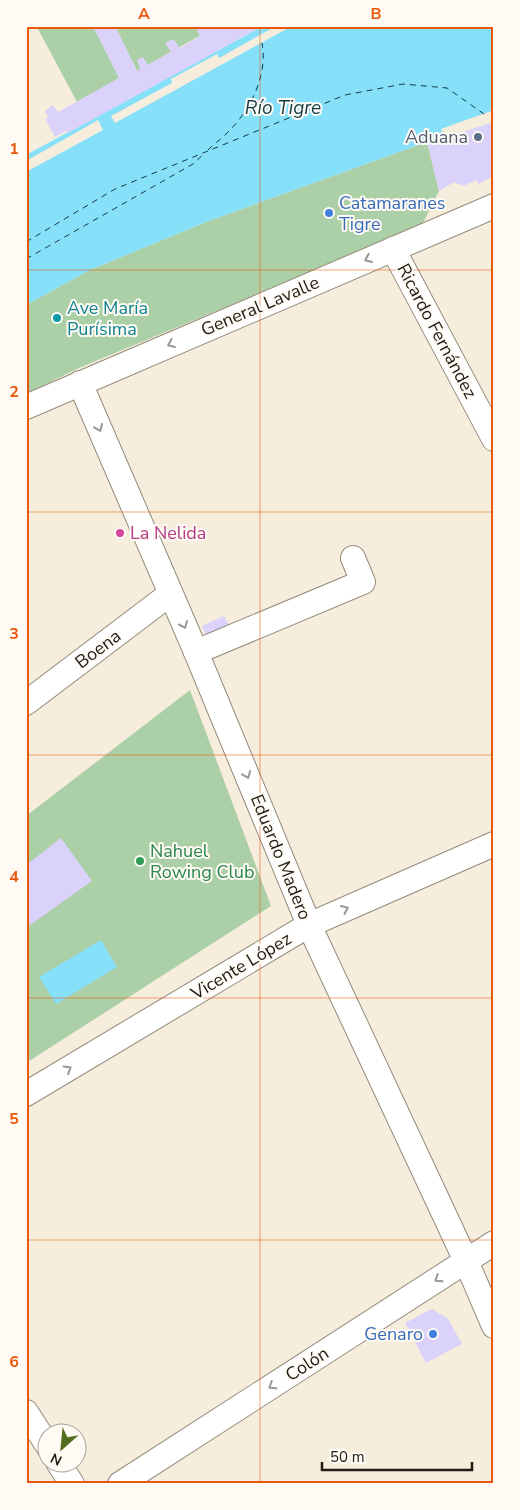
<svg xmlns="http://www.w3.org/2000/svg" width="520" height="1510" font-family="'Nunito Sans',sans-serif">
	<rect width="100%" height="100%" fill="#f6eddc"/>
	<g fill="#abcfa6">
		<polygon points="43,26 93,26 119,78 77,102 38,29"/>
		<polygon points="115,26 217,26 137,71"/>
		<polygon points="427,142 439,191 422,225 79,368 26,394 26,305 90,270 206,222"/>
		<polygon points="190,690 271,906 26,1063 26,816"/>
	</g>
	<g fill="#87e0f9">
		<polygon points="263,26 494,26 494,122 445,138 427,142 206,222 90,270 26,305 26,155"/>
		<polygon points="101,940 117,967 56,1004 39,977"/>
	</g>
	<g fill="#f6eddc">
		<polygon points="276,26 292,26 115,123 111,116 172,83 171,79 217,54 219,58"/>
		<polygon points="494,110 494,122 445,138 441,129"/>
		<polygon points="98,120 103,130 26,172 26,161"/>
	</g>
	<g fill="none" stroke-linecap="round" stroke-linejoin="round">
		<g stroke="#123c46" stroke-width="1" stroke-dasharray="6 5" stroke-linecap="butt">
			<path d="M208,150C215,143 224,137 231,129C252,107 268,73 262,43"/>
			<polyline points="26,242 115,189 345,95 403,84 447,88 484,114"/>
			<polyline points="26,259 193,164 205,153"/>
		</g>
	</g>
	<g fill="#dad2fa">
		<polygon points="93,26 115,26 137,71 140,69 137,60 143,57 148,65 171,52 165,43 174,39 180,48 200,36 195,26 208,26 210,30 217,26 263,26 68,133 66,131 55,137 46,120 48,117 45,111 53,105 58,112 119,78"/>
		<polygon points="494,122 494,176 478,184 477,180 463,186 454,182 439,191 427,142 445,138"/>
		<polygon points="224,616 230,628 207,638 202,626"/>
		<polygon points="61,838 92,881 26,928 26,865"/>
		<polygon points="432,1309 448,1319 462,1344 426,1363 405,1323"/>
	</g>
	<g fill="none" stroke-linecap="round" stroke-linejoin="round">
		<g stroke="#948b7b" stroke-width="26">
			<g id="minor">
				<polyline points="393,249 494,439"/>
				<polyline points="80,383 196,652 309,925 466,1261 494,1326"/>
				<polyline points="26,407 494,206"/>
				<polyline points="196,652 363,582 353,558"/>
				<polyline points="26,703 170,594"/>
				<polyline points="26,1094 309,925 494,844"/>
				<polyline points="26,1412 48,1446"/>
				<polyline points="58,1462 72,1484"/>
				<polyline points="120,1484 494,1243"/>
			</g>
		</g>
		<use href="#minor" stroke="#fff" stroke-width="24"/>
	</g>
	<defs><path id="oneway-chevron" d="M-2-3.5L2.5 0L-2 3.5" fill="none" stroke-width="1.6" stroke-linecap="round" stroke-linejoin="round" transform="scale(1.25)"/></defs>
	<g stroke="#9a9896">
		<use href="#oneway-chevron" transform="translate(368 259) rotate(157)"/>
		<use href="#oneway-chevron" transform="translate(171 344) rotate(157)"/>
		<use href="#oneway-chevron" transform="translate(99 428) rotate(67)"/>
		<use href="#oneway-chevron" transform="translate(184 625) rotate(66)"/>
		<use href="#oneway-chevron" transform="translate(247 775) rotate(68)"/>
		<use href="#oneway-chevron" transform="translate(345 909) rotate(-24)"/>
		<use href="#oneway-chevron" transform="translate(68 1069) rotate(-31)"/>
		<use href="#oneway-chevron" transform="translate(438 1279) rotate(147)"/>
		<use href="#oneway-chevron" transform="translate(272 1386) rotate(147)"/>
	</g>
	<path fill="none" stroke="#e8590c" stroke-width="1" stroke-opacity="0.55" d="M260,26V1484M26,270H494M26,512H494M26,755H494M26,998H494M26,1240H494"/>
	<circle fill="#5c6f8a" stroke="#fffbf4" stroke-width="2" cx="478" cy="137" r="5"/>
	<g fill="#3f7fe0" stroke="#fffbf4" stroke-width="2">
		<circle cx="329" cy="213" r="5"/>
		<circle cx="433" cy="1334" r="5"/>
	</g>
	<circle fill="#0f9aa8" stroke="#fffbf4" stroke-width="2" cx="57" cy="318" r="5"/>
	<circle fill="#d1479c" stroke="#fffbf4" stroke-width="2" cx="120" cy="533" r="5"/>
	<circle fill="#2e9e5b" stroke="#fffbf4" stroke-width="2" cx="140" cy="861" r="5"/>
	<g text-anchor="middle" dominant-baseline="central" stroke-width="4" stroke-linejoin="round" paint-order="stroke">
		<g font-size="18" fill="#4e5e75" stroke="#fffbf4" text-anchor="end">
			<text x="468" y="137">Aduana</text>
		</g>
		<g font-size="18" fill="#366cbe" stroke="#fffbf4" text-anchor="start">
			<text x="339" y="203">Catamaranes<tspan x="339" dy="21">Tigre</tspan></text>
			<text x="423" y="1334" text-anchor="end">Genaro</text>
		</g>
		<g font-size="18" fill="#1f1b15" stroke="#fffbf4">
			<text transform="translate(260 306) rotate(-23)">General Lavalle</text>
			<text transform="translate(437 331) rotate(62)">Ricardo Fernández</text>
			<text transform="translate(98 649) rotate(-37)">Boena</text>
			<text transform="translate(281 857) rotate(68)">Eduardo Madero</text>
			<text transform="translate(241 966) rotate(-31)">Vicente López</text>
			<text transform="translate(307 1364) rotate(-33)">Colón</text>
		</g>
		<g font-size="18" fill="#0d838f" stroke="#fffbf4" text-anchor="start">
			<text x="67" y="308">Ave María<tspan x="67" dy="21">Purísima</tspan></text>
		</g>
		<g font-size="18" fill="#b23c85" stroke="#fffbf4" text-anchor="start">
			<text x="130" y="533">La Nelida</text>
		</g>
		<g font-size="18" fill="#27864d" stroke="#fffbf4" text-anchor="start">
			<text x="150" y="851">Nahuel<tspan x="150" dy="21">Rowing Club</tspan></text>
		</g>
		<g font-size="19" font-style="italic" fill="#123c46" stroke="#fffbf4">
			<text x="283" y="108">Río Tigre</text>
		</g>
	</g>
	<rect width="520" height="1510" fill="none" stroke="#fffbf4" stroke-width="55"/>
	<g transform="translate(62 1448) rotate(207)"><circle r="24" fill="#fffbf4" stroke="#a5a19b"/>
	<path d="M0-4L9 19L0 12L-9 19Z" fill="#556d1e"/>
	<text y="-8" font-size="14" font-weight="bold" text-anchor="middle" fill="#1f1b15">N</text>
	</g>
	<path d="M322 1462v8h150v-8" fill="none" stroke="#1f1b15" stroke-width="2.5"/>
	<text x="330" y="1462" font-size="15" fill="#1f1b15" stroke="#fffbf4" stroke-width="4" paint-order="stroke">50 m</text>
	<rect x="28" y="28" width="464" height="1454" fill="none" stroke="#e8590c" stroke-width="2"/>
	<g font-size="16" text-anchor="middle" font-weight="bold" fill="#e8590c">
		<text x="144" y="19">A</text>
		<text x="376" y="19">B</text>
		<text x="14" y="154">1</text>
		<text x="14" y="397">2</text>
		<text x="14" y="639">3</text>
		<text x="14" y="882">4</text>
		<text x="14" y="1124">5</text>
		<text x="14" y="1367">6</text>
	</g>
</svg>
